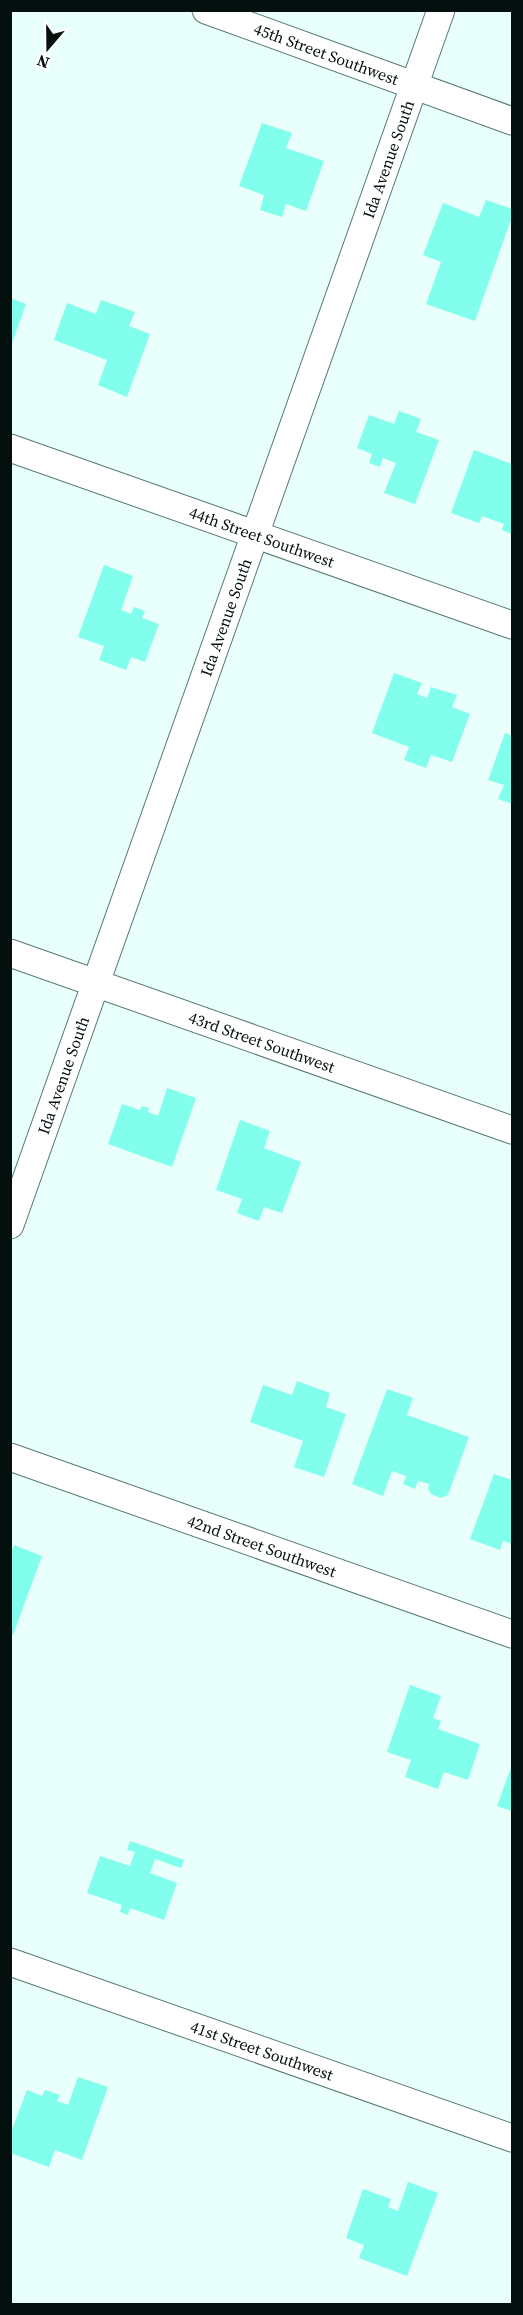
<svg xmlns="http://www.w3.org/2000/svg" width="523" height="2315" font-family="'Source Serif 4',serif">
	<rect width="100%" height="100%" fill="#e8fffb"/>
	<g fill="#82feed">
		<polygon points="262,123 292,133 286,148 324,161 306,211 286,204 282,217 260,210 264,195 239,186"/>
		<polygon points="486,200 512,209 512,217 475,321 426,304 441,262 423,255 443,203 479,217"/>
		<polygon points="10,298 26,304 11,346 10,346"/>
		<polygon points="101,300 135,312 129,326 150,334 127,397 98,385 107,360 54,340 67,303 96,314"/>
		<polygon points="399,411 421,419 416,432 439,440 415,504 384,493 396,463 383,458 380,467 369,463 372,454 357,448 369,415 394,424"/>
		<polygon points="474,450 512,464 512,534 502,530 504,524 482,516 479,523 451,513"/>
		<polygon points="104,565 133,576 121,610 131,614 134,607 145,611 142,618 159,624 145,662 131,657 126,670 99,660 104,646 78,637"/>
		<polygon points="394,673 422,683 417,694 427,698 431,687 457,695 452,707 470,714 452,762 431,755 426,768 404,760 409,747 372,733"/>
		<polygon points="505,733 512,736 512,804 498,799 504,785 488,780"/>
		<polygon points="167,1088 196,1098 172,1167 108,1144 122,1104 140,1110 142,1106 149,1108 148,1112 158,1116"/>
		<polygon points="240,1120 270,1131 264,1148 301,1162 282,1213 264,1207 259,1221 237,1213 242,1199 216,1190"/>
		<polygon points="297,1381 330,1393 326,1407 346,1414 324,1477 294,1467 303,1441 250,1422 263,1385 292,1395"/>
		<polygon points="387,1389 413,1398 407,1415 469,1437 448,1495 441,1498 431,1494 428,1488 429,1484 418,1481 415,1489 403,1484 406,1476 392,1471 383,1496 352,1484"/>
		<polygon points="494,1474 512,1480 512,1544 503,1541 500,1550 470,1539"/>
		<polygon points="14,1545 42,1556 13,1635 10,1634 10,1554"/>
		<polygon points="410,1685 441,1696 433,1718 441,1721 438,1729 480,1744 468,1780 444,1772 438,1789 405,1777 411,1760 387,1752"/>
		<polygon points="512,1765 512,1811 497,1806"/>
		<polygon points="130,1841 184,1860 181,1868 155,1859 150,1873 177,1883 164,1920 130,1908 128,1915 120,1912 122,1905 87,1893 100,1856 130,1866 135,1852 127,1850"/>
		<polygon points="78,2077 108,2087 82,2160 55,2150 49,2167 10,2153 10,2135 27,2090 42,2096 45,2090 60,2095 57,2101 68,2105"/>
		<polygon points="408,2182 438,2193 407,2276 359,2258 364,2245 346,2238 363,2189 391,2199 388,2207 398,2211"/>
	</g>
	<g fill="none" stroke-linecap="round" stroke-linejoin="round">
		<g stroke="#577a74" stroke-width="29">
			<g id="street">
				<path id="s1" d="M206,10L512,121"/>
				<path id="s2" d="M10,448L512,625"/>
				<path id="s3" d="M10,953L512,1130"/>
				<path id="s4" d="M10,1225L441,10"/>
				<path id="s5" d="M10,1457L512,1634"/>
				<path id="s6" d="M10,1962L512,2138"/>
			</g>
		</g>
		<use href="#street" stroke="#fff" stroke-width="27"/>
	</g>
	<g text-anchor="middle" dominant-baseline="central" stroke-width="4.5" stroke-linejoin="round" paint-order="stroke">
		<g font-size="16" fill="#03100e" stroke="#fff">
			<text stroke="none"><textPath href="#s1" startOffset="128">45th Street Southwest</textPath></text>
			<text stroke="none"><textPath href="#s4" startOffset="1131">Ida Avenue South</textPath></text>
			<text stroke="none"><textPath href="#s2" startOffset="267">44th Street Southwest</textPath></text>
			<text stroke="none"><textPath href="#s4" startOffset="645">Ida Avenue South</textPath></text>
			<text stroke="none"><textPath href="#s3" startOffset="267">43rd Street Southwest</textPath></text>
			<text stroke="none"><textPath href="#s4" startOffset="159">Ida Avenue South</textPath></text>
			<text stroke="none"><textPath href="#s5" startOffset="267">42nd Street Southwest</textPath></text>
			<text stroke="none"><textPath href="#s6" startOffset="267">41st Street Southwest</textPath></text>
		</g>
	</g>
	<rect width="523" height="2315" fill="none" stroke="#03100e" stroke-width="24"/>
	<g transform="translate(48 48) rotate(200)" stroke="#ffffff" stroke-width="4.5" paint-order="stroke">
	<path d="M0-4.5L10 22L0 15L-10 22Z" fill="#03100e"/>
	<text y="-9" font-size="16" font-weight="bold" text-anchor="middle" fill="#03100e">N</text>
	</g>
</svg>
